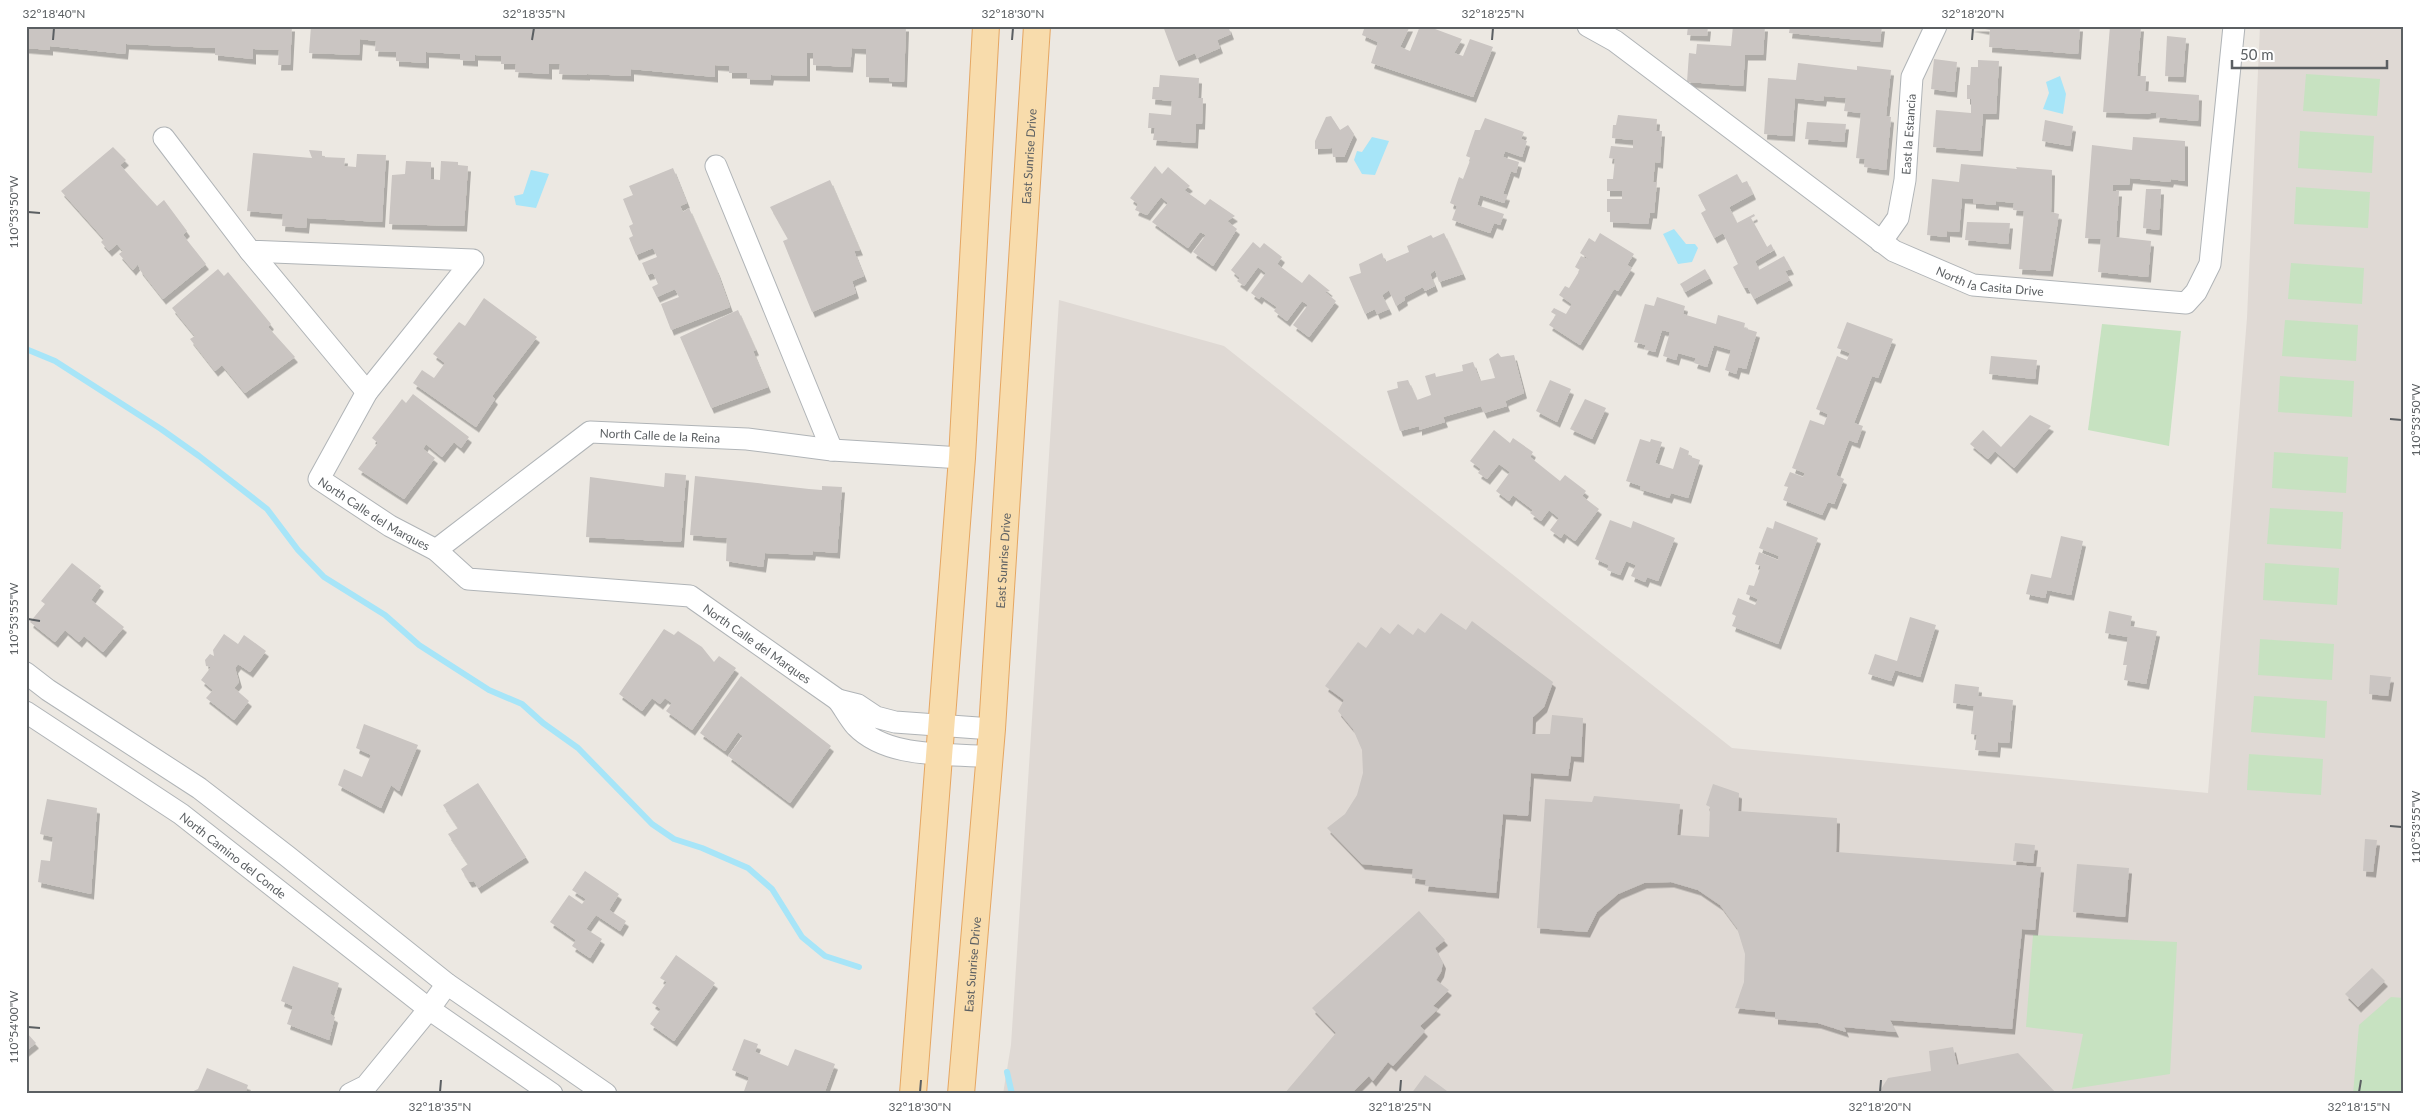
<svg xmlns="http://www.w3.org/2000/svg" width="2430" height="1120" font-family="Lato,sans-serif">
	<defs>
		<filter id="shadow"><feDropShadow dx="3" dy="5.5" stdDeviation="0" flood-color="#0004"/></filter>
	</defs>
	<rect width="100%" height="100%" fill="#ece8e2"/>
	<polygon fill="#dfd9d4" points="2260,26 2404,26 2404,1094 1003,1094 1011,1045 1059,300 1224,346 1732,748 2208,793 2247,318"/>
	<g fill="#c7e2c1">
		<polygon points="2306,74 2380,79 2377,116 2303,111"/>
		<polygon points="2300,131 2374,136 2372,173 2298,168"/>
		<polygon points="2296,187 2370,192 2368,228 2294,224"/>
		<polygon points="2291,263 2364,268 2362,304 2288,299"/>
		<polygon points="2285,320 2358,325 2356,361 2282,356"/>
		<polygon points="2102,324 2181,331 2169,446 2088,430"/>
		<polygon points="2280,376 2354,381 2352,417 2278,412"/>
		<polygon points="2274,452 2348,457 2346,493 2272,488"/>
		<polygon points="2270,508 2343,512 2341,549 2267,544"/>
		<polygon points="2265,563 2339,568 2337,605 2263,600"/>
		<polygon points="2260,639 2334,644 2332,680 2258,675"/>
		<polygon points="2254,696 2327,701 2325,738 2251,732"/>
		<polygon points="2249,754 2323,759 2321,795 2247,790"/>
		<polygon points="2033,935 2177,942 2170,1074 2072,1089 2083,1034 2026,1027"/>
		<polygon points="2391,997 2404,998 2404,1094 2353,1094 2359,1025"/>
	</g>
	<g fill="#a7e5f8">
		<polygon points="2060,76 2066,94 2063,114 2043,109 2049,93 2046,82"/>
		<polygon points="1372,137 1389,141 1375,175 1362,174 1354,160 1357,151 1362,152"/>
		<polygon points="531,170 549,174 536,208 516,205 514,196 523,194"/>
		<polygon points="1674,229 1686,244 1695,244 1698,248 1692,262 1678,264 1663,234"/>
	</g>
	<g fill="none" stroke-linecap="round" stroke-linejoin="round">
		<g stroke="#a7e5f8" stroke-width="6">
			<polyline points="26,349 55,361 161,429 199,456 267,509 298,550 324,577 385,615 419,645 489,690 522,704 543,723 578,748 652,824 674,839 702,848 748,868 772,889 802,937 825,956 859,967"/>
			<polyline points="1007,1072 1012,1094"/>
		</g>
	</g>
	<g fill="#cac5c2" filter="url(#shadow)">
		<polygon points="26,26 292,26 290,65 278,65 279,50 253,49 253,59 215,55 215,48 126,44 125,54 50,46 50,50 26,48"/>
		<polygon points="311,26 906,26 904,82 889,81 889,78 866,77 866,49 852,48 850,67 813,65 813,53 807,53 807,76 771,75 770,80 747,79 747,73 729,73 729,66 715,65 715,77 631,69 631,76 587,74 587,75 559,74 560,64 549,64 549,74 515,72 516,64 501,64 501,56 475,55 475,61 460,60 460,54 426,52 426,63 396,61 396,52 375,51 376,41 360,39 359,55 309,53"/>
		<polygon points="1163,26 1228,26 1231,34 1217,40 1220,48 1197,58 1195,53 1176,61"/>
		<polygon points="1365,26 1410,26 1400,47 1410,51 1420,26 1427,26 1462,39 1454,53 1463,56 1470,39 1493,47 1473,97 1371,63 1378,42 1362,35"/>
		<polygon points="1688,26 1708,26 1707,36 1687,35"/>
		<polygon points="1733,26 1765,26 1763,55 1745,55 1743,86 1687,82 1689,53 1696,54 1697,44 1731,46"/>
		<polygon points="1790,26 1882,26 1880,42 1789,33"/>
		<polygon points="1970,26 2080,26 2078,54 1989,47 1990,30"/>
		<polygon points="2110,26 2141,26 2137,76 2146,76 2145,91 2199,95 2198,121 2156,117 2157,112 2145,114 2103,112"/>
		<polygon points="2167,36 2186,38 2183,77 2165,76"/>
		<polygon points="1934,59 1957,62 1954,92 1931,89"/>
		<polygon points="1978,60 1999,61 1996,114 1983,114 1980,151 1933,147 1936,110 1971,113 1971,99 1967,99 1967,85 1970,85 1971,67 1978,67"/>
		<polygon points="1798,63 1857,70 1857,66 1891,70 1886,116 1891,117 1886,170 1864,167 1865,159 1856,158 1861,113 1844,111 1846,98 1824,96 1823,101 1795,98 1792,136 1764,134 1768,78 1796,80"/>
		<polygon points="1160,75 1199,78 1198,98 1203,98 1202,124 1196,124 1195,143 1153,140 1155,128 1148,128 1149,113 1171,115 1172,101 1152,99 1153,87 1159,87"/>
		<polygon points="1618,115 1657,119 1656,131 1662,131 1660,163 1655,162 1653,182 1657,182 1654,213 1650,213 1648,224 1610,222 1610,212 1607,212 1607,199 1622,199 1622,191 1607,191 1607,179 1613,179 1615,159 1609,158 1611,146 1633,148 1633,140 1612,138 1613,125 1616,125"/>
		<polygon points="1331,116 1340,130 1348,125 1354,134 1344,157 1333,157 1332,148 1315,149 1315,141 1326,117"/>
		<polygon points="1485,118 1524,132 1521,139 1527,141 1522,157 1505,151 1503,157 1519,162 1516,173 1511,171 1503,194 1507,195 1504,203 1480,195 1477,205 1504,214 1500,225 1494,223 1490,233 1452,220 1457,206 1450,203 1459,177 1463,179 1471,158 1466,156 1475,130 1480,130"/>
		<polygon points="2045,120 2073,126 2070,146 2042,141"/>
		<polygon points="1807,122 1846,124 1844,142 1805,139"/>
		<polygon points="2133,137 2185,141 2185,181 2171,179 2170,182 2130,178 2129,185 2113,185 2113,191 2119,191 2116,237 2151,241 2148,277 2098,272 2101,239 2085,238 2092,145 2132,150"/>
		<polygon points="113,147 126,160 120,165 157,206 164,200 187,231 183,235 206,264 163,299 140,270 138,264 133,270 119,254 123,251 117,244 109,251 101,242 104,239 61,191"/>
		<polygon points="309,150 322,151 322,157 345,158 344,166 356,167 357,154 386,155 382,222 307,218 306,228 282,226 283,214 247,211 253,153 312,158"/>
		<polygon points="406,161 431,162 431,179 440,180 441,161 458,162 458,165 468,166 464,226 389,224 392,175 405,174"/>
		<polygon points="1961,164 2017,169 2016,167 2052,170 2051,212 2059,214 2050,271 2019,269 2024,211 2013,210 2014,203 1996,201 1996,205 1973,203 1973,199 1962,198 1959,232 1947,231 1947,237 1927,235 1932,179 1959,182"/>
		<polygon points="1155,166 1162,174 1168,167 1190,186 1184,190 1205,205 1210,199 1235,216 1227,221 1237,229 1213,266 1193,252 1206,235 1200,232 1188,248 1152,222 1168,203 1161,197 1147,215 1135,210 1138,204 1130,198"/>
		<polygon points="673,168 687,203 680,206 683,212 689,208 717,271 730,307 671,330 661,304 679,297 675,289 657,297 652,287 658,284 653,273 647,275 642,263 657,257 653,248 636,255 629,238 633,236 629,226 633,224 623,199 633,195 629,186"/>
		<polygon points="1737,174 1742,183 1747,181 1753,194 1729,207 1737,223 1754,214 1755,216 1751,218 1767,247 1771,244 1774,250 1755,261 1759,270 1784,256 1791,269 1785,271 1790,280 1754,299 1748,288 1744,288 1733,267 1738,264 1723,233 1714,238 1701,213 1706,210 1698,195"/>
		<polygon points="830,180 860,250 854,251 864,276 852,281 856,293 812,312 783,241 788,239 770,207"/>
		<polygon points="2146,189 2161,189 2159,230 2143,228"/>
		<polygon points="1967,222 2010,223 2008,244 1965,240"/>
		<polygon points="1444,233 1463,274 1439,282 1435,270 1430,274 1435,286 1425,291 1423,287 1404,297 1405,300 1396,306 1389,290 1382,295 1389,309 1377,314 1375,309 1365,314 1349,277 1361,273 1359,264 1382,253 1385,262 1409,252 1407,246 1431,235 1433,238"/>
		<polygon points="1600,233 1634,254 1627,265 1632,268 1618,291 1614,289 1580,345 1549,325 1556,315 1551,312 1554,308 1566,314 1572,304 1559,295 1565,286 1569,288 1580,270 1575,267 1581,256 1592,261 1580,253 1589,238 1595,242"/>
		<polygon points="1253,242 1260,248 1264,243 1282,257 1277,264 1302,283 1309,274 1330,291 1325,292 1336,301 1309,337 1293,325 1308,305 1302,301 1287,321 1274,311 1277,307 1261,296 1259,299 1251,293 1266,273 1258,267 1244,286 1237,281 1240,278 1231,270"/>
		<polygon points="218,269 224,276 228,272 271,324 268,327 295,357 245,393 222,365 215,371 190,339 195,336 172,308"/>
		<polygon points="1705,269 1710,278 1685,292 1680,284"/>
		<polygon points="1657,297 1685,306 1683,314 1716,324 1718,315 1745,323 1744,328 1757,332 1746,369 1738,367 1736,374 1725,370 1731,350 1714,345 1707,367 1694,363 1696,358 1678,353 1676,360 1663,356 1670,332 1662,330 1655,352 1644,349 1646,345 1634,342 1645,304 1654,306"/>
		<polygon points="484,298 537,337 492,396 495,399 476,427 413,383 422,370 434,378 445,363 433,354 459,322 465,326"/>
		<polygon points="738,310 756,350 753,351 768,387 711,408 680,337"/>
		<polygon points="1847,322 1893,339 1878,378 1872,376 1854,423 1863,426 1857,443 1849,440 1836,475 1844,479 1834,504 1828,502 1822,515 1783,500 1788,487 1784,486 1790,472 1803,477 1805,473 1792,468 1810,420 1824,425 1828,414 1816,409 1837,356 1847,360 1850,353 1837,348"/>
		<polygon points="1498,353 1501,357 1514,355 1524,393 1505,401 1507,406 1484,413 1481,406 1443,417 1445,422 1419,430 1419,426 1400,431 1387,391 1398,388 1397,382 1408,380 1417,400 1431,395 1425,376 1435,373 1436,377 1463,371 1462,365 1473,362 1480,381 1495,378 1489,359"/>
		<polygon points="1991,356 2037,360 2035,379 1989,374"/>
		<polygon points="1550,380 1571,389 1557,422 1536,411"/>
		<polygon points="413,394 469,437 461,448 454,442 442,457 426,444 423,449 435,458 404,499 358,469 378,443 372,438 386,420 402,399 406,403"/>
		<polygon points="1585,399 1606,408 1592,439 1570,429"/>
		<polygon points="2030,415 2051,426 2014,468 1995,451 1988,459 1970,444 1983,430 2001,447"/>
		<polygon points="1494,430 1510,443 1513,438 1533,452 1530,457 1560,481 1565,475 1586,491 1582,496 1599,509 1575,541 1564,533 1561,538 1550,530 1559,518 1549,510 1541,521 1530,513 1533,510 1513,495 1509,501 1496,491 1510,472 1499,464 1487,479 1478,473 1481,469 1470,461"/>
		<polygon points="1640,439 1650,442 1651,439 1662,442 1655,463 1673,469 1680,447 1689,451 1688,456 1700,460 1688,498 1671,493 1669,498 1640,489 1641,486 1626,481"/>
		<polygon points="665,473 686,475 681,542 586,537 590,477 664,487"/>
		<polygon points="695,476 809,489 822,490 822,486 842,487 837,553 813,551 812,555 765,553 763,567 726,561 727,538 690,535"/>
		<polygon points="1610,520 1631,528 1633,521 1675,538 1658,581 1647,577 1645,582 1631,576 1636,565 1626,561 1620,575 1607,570 1609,565 1595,559"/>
		<polygon points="1775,521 1818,538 1778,644 1732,626 1736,616 1732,614 1738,598 1755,605 1758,599 1746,594 1749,585 1754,586 1761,566 1755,564 1759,552 1778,560 1779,556 1759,548 1767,527 1773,529"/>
		<polygon points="2061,536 2083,541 2071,595 2047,590 2045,598 2026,594 2031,574 2051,578"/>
		<polygon points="72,563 101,586 91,600 124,627 103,652 84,636 79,642 65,630 55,642 30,622 45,604 41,601"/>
		<polygon points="2109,611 2132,616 2130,626 2157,631 2146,684 2124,680 2127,665 2123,665 2128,637 2105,633"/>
		<polygon points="1441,613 1466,630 1472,621 1553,682 1544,707 1533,717 1532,734 1550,734 1552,715 1583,718 1581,757 1571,756 1568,776 1531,773 1528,816 1503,814 1496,893 1425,886 1426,880 1412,878 1413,869 1362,864 1327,828 1345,814 1357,795 1363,773 1362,750 1353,729 1338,711 1344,700 1325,686 1358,642 1366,648 1381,627 1390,634 1398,624 1413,635 1418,628 1425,633"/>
		<polygon points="1910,617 1936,625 1920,677 1895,670 1891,681 1868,674 1875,654 1897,661"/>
		<polygon points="664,629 674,635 678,631 702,647 714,662 719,656 736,668 692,730 666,711 672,703 665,698 660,704 652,698 642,711 619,694"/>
		<polygon points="224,634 238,644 244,635 266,651 250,672 238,664 235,668 239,682 234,688 249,701 234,720 206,698 213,690 201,680 211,667 206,666 205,660 210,654 214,656 213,650"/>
		<polygon points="2370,675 2391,677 2388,696 2369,694"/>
		<polygon points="741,676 831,746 790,803 728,756 743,736 738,732 725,751 700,733"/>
		<polygon points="1955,684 1979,687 1978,696 2013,700 2009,743 1998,742 1997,752 1975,750 1977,735 1971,734 1974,706 1953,703"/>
		<polygon points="364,724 418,745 399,791 391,785 381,808 338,785 344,769 362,777 371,755 356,748"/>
		<polygon points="478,783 526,857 478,888 474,881 469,882 461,869 468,864 448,834 458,828 443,805"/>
		<polygon points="1713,784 1739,793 1738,811 1837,818 1836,852 2041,867 2035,930 2022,929 2012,1029 1890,1020 1896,1032 1844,1027 1846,1032 1818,1023 1775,1019 1775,1012 1735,1008 1744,982 1745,954 1737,928 1720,905 1698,890 1671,882 1644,883 1618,894 1597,912 1587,932 1537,928 1545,799 1592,802 1594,796 1680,804 1677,835 1709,837 1710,807 1706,805"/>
		<polygon points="47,799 97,808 91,894 38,882 41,860 50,861 53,837 40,834"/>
		<polygon points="2365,839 2377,840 2373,872 2363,871"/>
		<polygon points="2015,843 2035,845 2033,863 2013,861"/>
		<polygon points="2077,864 2129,868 2125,917 2073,912"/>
		<polygon points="585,871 619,894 609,910 626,921 620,931 596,915 586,929 602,939 590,958 572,946 576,940 550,922 569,895 582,904 586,899 572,890"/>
		<polygon points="1419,911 1445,940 1435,948 1443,963 1441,972 1436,980 1449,990 1433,1006 1438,1009 1420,1026 1425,1031 1393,1066 1388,1062 1373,1081 1369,1076 1353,1092 1355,1094 1284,1094 1336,1033 1312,1008"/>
		<polygon points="676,955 715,983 674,1041 650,1024 661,1009 652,1003 667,982 660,978"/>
		<polygon points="293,966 339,983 330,1014 335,1017 329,1040 287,1024 293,1006 281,1001"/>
		<polygon points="2372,968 2385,981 2358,1007 2345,994"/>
		<polygon points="26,1032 36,1043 26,1051"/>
		<polygon points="744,1039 758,1044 755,1052 788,1066 795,1049 835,1064 824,1094 743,1094 749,1077 732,1070"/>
		<polygon points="1953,1047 1957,1065 2018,1053 2057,1094 1878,1094 1888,1078 1931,1071 1929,1051"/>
		<polygon points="207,1068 248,1085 245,1094 187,1094 198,1089"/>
		<polygon points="1425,1075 1439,1085 1451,1094 1411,1094"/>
	</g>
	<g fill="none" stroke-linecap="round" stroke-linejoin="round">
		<g stroke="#b0b4b7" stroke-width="23">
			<g id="minor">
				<path id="s1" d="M1588,26L1615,41L1894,251L1973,285L2186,303L2196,292L2210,264L2234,26"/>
				<path id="s2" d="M164,138L250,251L473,260L367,392L319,479L390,526L436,550L468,579L690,596L838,700"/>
				<polyline points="716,166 832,450"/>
				<path id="s3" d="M1881,242L1898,218L1905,180L1912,77L1936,26"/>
				<polyline points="250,251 367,392"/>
				<path id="s4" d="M436,550L590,432L747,439L832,450L962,458"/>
				<polyline points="26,673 48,690 199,788 287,856 447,984 606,1094"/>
				<path id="s5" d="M26,712L181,814L429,1009L552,1094"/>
				<path d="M990,757C947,753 888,759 856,726C849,718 844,708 838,700L858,705L876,717L895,722L992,729"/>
				<polyline points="350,1094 366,1086 429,1009 447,984"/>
			</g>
		</g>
		<g stroke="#e5a662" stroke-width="28">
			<g id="major">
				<polyline points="913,1094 962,458 986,26"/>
				<path id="s6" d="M961,1094L992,729L1037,26"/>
			</g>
		</g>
		<use href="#minor" stroke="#fff" stroke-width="21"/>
		<use href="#major" stroke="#f8dcac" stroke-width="26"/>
	</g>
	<path fill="none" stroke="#5b5f62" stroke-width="2" d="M53,40L54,28M532,40L534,28M1012,40L1013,28M1492,40L1493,28M1972,40L1973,28M28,212L40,213M2390,419L2402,420M28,619L40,621M2390,826L2402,827M28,1027L40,1028M440,1092L441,1080M920,1092L921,1080M1400,1092L1401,1080M1880,1092L1881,1080M2359,1092L2361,1080"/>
	<g text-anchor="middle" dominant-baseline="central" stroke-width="4.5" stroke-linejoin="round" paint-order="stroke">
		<g font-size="12" fill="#5b5f62" stroke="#fff">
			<text stroke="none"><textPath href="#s3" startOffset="114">East la Estancia</textPath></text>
			<text stroke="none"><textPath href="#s6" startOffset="940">East Sunrise Drive</textPath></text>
			<text stroke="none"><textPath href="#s1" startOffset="482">North la Casita Drive</textPath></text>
			<text stroke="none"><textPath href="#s4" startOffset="264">North Calle de la Reina</textPath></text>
			<text stroke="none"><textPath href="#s2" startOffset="699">North Calle del Marques</textPath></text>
			<text stroke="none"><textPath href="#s6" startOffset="535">East Sunrise Drive</textPath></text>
			<text stroke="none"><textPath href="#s2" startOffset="1119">North Calle del Marques</textPath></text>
			<text stroke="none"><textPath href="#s5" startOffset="252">North Camino del Conde</textPath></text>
			<text stroke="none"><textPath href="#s6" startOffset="130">East Sunrise Drive</textPath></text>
		</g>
	</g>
	<rect width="2430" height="1120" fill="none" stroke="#ffffff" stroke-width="55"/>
	<path d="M2232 60v8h155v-8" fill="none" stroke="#5b5f62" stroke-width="2.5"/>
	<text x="2240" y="60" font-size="15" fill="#5b5f62" stroke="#ffffff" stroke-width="4" paint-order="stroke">50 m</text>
	<rect x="28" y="28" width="2374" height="1064" fill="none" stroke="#5b5f62" stroke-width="2"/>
	<g font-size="12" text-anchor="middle" fill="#5b5f62">
		<text x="54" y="18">32°18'40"N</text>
		<text x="534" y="18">32°18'35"N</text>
		<text x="1013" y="18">32°18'30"N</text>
		<text x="1493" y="18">32°18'25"N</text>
		<text x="1973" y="18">32°18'20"N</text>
		<text transform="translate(14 212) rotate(-90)" y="4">110°53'50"W</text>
		<text transform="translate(2416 420) rotate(-90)" y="4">110°53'50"W</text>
		<text transform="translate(14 619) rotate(-90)" y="4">110°53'55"W</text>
		<text transform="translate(2416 827) rotate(-90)" y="4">110°53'55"W</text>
		<text transform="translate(14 1027) rotate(-90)" y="4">110°54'00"W</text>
		<text x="440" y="1111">32°18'35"N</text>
		<text x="920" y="1111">32°18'30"N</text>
		<text x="1400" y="1111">32°18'25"N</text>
		<text x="1880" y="1111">32°18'20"N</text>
		<text x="2359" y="1111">32°18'15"N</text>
	</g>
</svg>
